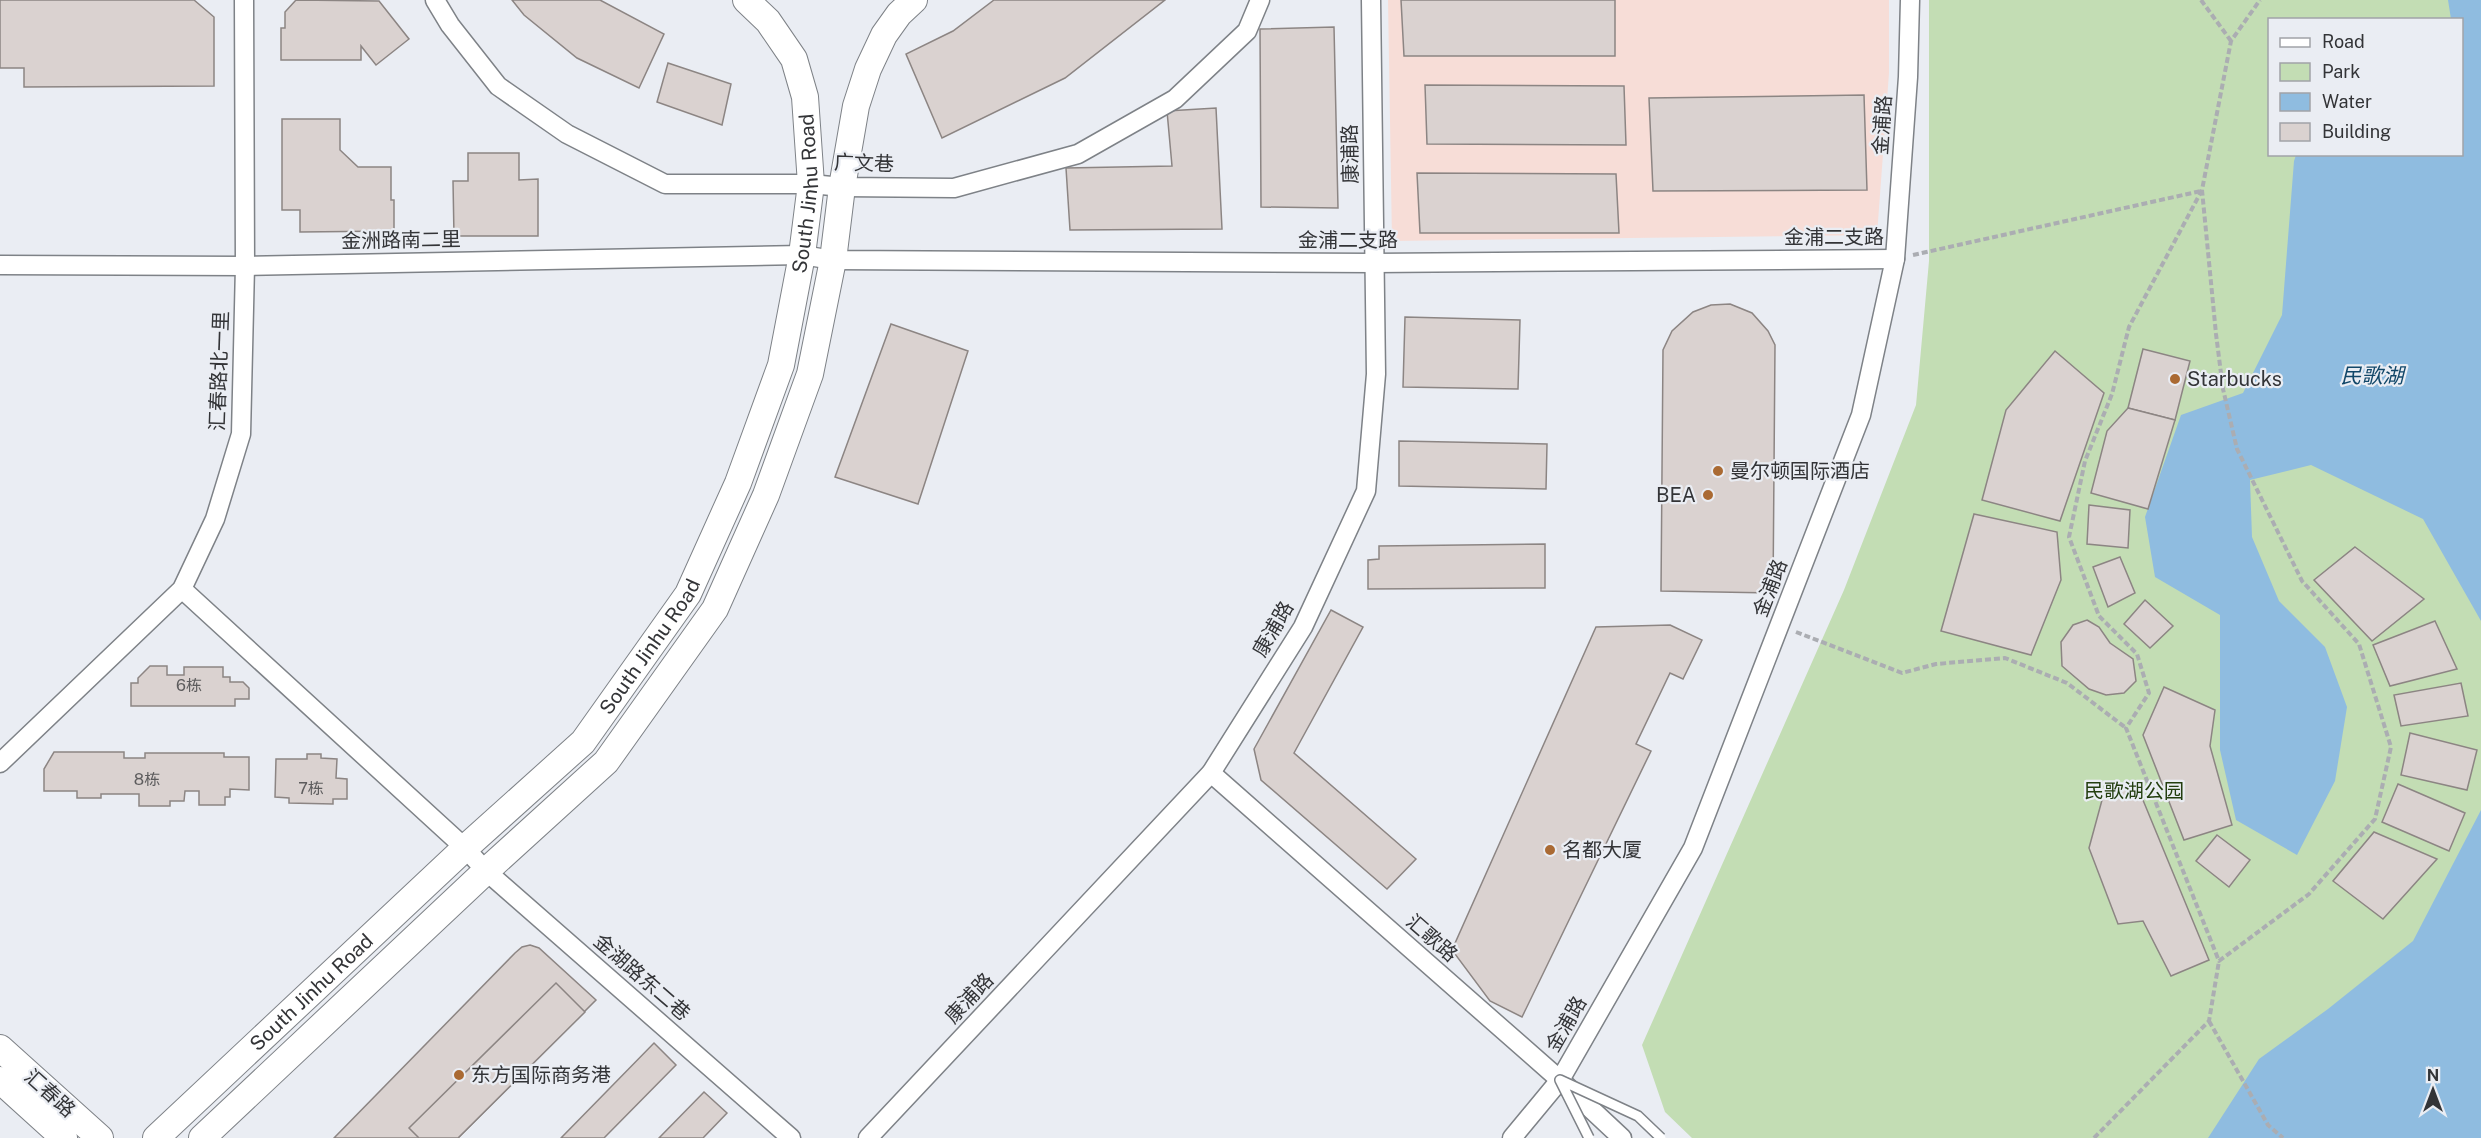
<svg xmlns="http://www.w3.org/2000/svg" width="2481" height="1138" font-family="'Public Sans','Noto Sans SC',sans-serif">
	<rect width="100%" height="100%" fill="#eaedf3"/>
	<polygon fill="#f7ddd7" points="1388,0 1889,0 1889,73 1877,235 1392,241"/>
	<path fill="#c3ddb4" fill-rule="evenodd" d="M1929,0H2481V1138H1692L1665,1112L1642,1045L1844,590L1916,405L1929,261ZM2270,20H2462V154H2270Z"/>
	<g fill="#8fbce0">
		<polygon points="2448,0 2481,0 2481,621 2423,519 2311,465 2250,480 2252,537 2279,601 2325,647 2347,707 2335,781 2297,855 2236,820 2220,750 2220,615 2155,577 2145,517 2181,415 2243,393 2282,315 2294,161 2296,155 2462,154 2462,20 2451,19"/>
		<polygon points="2481,810 2481,1138 2208,1138 2259,1059 2328,1009 2413,941"/>
	</g>
	<g fill="#dad2d0" stroke="#8c8583" stroke-width="1.5">
		<polygon points="0,0 194,0 214,17 214,86 24,87 24,68 0,68"/>
		<polygon points="296,0 379,1 409,39 376,65 361,46 361,60 281,60 281,28 285,28 285,12"/>
		<polygon points="512,0 600,0 664,34 639,88 577,58 524,15"/>
		<polygon points="994,0 1165,0 1065,78 942,138 906,54 953,31"/>
		<polygon points="1401,0 1615,0 1615,56 1404,56"/>
		<polygon points="1334,27 1338,208 1261,207 1260,29"/>
		<polygon points="668,63 731,84 722,125 657,102"/>
		<polygon points="1425,85 1624,86 1626,145 1427,144"/>
		<polygon points="1864,95 1867,190 1653,191 1649,98"/>
		<polygon points="1216,108 1222,229 1070,230 1066,168 1172,166 1167,111"/>
		<polygon points="282,119 340,119 340,150 358,167 391,167 391,200 394,200 394,231 300,232 300,210 282,210"/>
		<polygon points="468,153 519,153 519,180 538,179 538,236 454,236 453,181 468,181"/>
		<polygon points="1417,173 1616,174 1619,233 1420,233"/>
		<polygon points="1730,304 1752,313 1768,331 1775,345 1773,593 1661,591 1663,350 1672,331 1693,312 1711,305"/>
		<polygon points="1405,317 1520,320 1518,389 1403,387"/>
		<polygon points="891,324 968,351 918,504 835,477"/>
		<polygon points="2143,349 2190,361 2175,420 2128,408"/>
		<polygon points="2055,351 2104,393 2060,521 1982,500 2006,410"/>
		<polygon points="2128,408 2175,420 2148,509 2091,493 2107,431"/>
		<polygon points="1399,441 1547,444 1546,489 1399,486"/>
		<polygon points="2089,505 2130,510 2128,548 2087,544"/>
		<polygon points="1974,514 2057,532 2061,580 2031,655 1941,631"/>
		<polygon points="1545,544 1545,588 1368,589 1368,560 1379,559 1379,546"/>
		<polygon points="2355,547 2424,599 2372,641 2314,580"/>
		<polygon points="2120,557 2135,593 2108,607 2093,567"/>
		<polygon points="2145,600 2173,626 2150,648 2124,624"/>
		<polygon points="1331,610 1363,627 1294,753 1416,859 1387,889 1261,780 1254,749"/>
		<polygon points="2087,620 2099,627 2110,643 2133,659 2136,681 2124,693 2106,695 2089,689 2062,666 2061,642 2073,625"/>
		<polygon points="2435,621 2457,669 2390,686 2373,645"/>
		<polygon points="1670,625 1702,640 1683,679 1670,673 1636,744 1651,751 1522,1017 1490,1001 1452,950 1596,627"/>
		<polygon points="150,666 167,666 167,675 184,675 184,667 223,667 223,677 230,677 230,682 243,682 249,688 249,699 235,699 235,706 131,706 131,683 138,683 138,678"/>
		<polygon points="2461,683 2468,716 2401,726 2394,695"/>
		<polygon points="2164,687 2215,710 2210,746 2232,825 2184,840 2143,735"/>
		<polygon points="2410,733 2477,750 2467,790 2401,775"/>
		<polygon points="54,752 124,752 124,758 145,758 145,753 224,753 224,757 249,757 249,790 230,789 230,797 225,797 225,805 199,805 199,791 185,791 184,801 170,801 170,806 139,806 139,794 101,794 101,798 77,798 77,791 44,791 44,769"/>
		<polygon points="307,754 321,754 321,758 337,759 336,778 347,779 347,799 333,799 333,804 289,803 289,798 275,797 276,759 307,759"/>
		<polygon points="2398,784 2465,813 2449,851 2382,822"/>
		<polygon points="2138,788 2209,960 2171,976 2143,921 2118,924 2089,848 2105,789"/>
		<polygon points="2374,832 2437,859 2383,919 2333,881"/>
		<polygon points="2217,835 2250,860 2229,887 2196,861"/>
		<polygon points="530,945 539,948 596,1000 458,1138 334,1138 515,953 522,947"/>
		<polygon points="556,983 585,1012 458,1138 419,1138 409,1128"/>
		<polygon points="654,1043 676,1065 604,1138 561,1138"/>
		<polygon points="704,1092 727,1113 703,1138 659,1138"/>
	</g>
	<g fill="none" stroke-linecap="round" stroke-linejoin="round">
		<g stroke="#7e8287" stroke-width="21">
			<g id="minor">
				<polyline points="435,0 450,25 498,86 567,134 665,184 811,184 842,187 954,188 1078,154 1175,99 1247,31 1260,0"/>
				<polyline points="0,265 245,266 802,255 833,260 1374,263 1895,259"/>
				<polyline points="182,589 465,848 486,871 791,1138"/>
				<polyline points="0,763 182,589 215,519 241,434 245,266 244,0"/>
				<polyline points="1211,773 1560,1080 1622,1138"/>
				<polyline points="868,1138 1211,773 1303,627 1366,491 1376,374 1371,0"/>
				<polyline points="1512,1138 1560,1080 1693,848 1861,415 1895,259 1908,77 1910,0"/>
			</g>
		</g>
		<g stroke="#7e8287" stroke-width="28">
			<g id="secondary">
				<polyline points="0,1048 100,1138"/>
				<polyline points="0,1080 64,1138"/>
				<path id="s1" d="M156,1138L465,848L583,742L688,594L738,483L781,365L802,255L811,184L805,97L794,59L768,21L746,0"/>
				<polyline points="202,1138 486,871 606,762 715,609 766,495 810,374 833,260 842,187 856,106 868,69 884,35 899,14 914,0"/>
			</g>
		</g>
		<g stroke="#abadb2" stroke-width="4" stroke-dasharray="6 3" stroke-linecap="butt">
			<polyline points="2201,0 2231,41"/>
			<polyline points="2202,190 2129,327 2112,394 2085,461 2069,537 2099,616 2137,654 2149,693 2126,728 2219,961 2309,894 2375,819 2391,747 2359,644 2302,581 2237,449 2223,389 2216,334 2202,190 2231,41 2260,0"/>
			<polyline points="1913,255 2201,191"/>
			<polyline points="1796,632 1902,673 1936,664 2005,658 2067,683 2126,728"/>
			<polyline points="2209,1021 2268,1125 2283,1138"/>
			<polyline points="2094,1138 2209,1021 2219,961"/>
		</g>
		<use href="#minor" stroke="#fff" stroke-width="18"/>
		<use href="#secondary" stroke="#fff" stroke-width="26"/>
		<g stroke="#7e8287" stroke-width="12" stroke-linecap="butt">
			<polyline id="service-bridge" points="1589,1138 1560,1080 1638,1116 1661,1138"/>
		</g>
		<use href="#service-bridge" stroke="#fff" stroke-width="9"/>
	</g>
	<g fill="#aa6a33" stroke="#eaedf3" stroke-width="2">
		<circle cx="2175" cy="379" r="6"/>
		<circle cx="1718" cy="471" r="6"/>
		<circle cx="1708" cy="495" r="6"/>
		<circle cx="1550" cy="850" r="6"/>
		<circle cx="459" cy="1075" r="6"/>
	</g>
	<g text-anchor="middle" dominant-baseline="central" stroke-width="4.5" stroke-linejoin="round" paint-order="stroke">
		<g font-size="16" fill="#5d5c5d">
			<text x="189" y="685">6栋</text>
			<text x="147" y="779">8栋</text>
			<text x="311" y="788">7栋</text>
		</g>
		<g font-size="20" fill="#333437" stroke="#eaedf3">
			<text transform="translate(1882 125) rotate(-86)">金浦路</text>
			<text transform="translate(1350 154) rotate(-91)">康浦路</text>
			<text transform="translate(864 163) rotate(2)">广文巷</text>
			<text stroke="none"><textPath href="#s1" startOffset="1185">South Jinhu Road</textPath></text>
			<text x="1834" y="237">金浦二支路</text>
			<text transform="translate(401 240) rotate(-1)">金洲路南二里</text>
			<text x="1348" y="240">金浦二支路</text>
			<text transform="translate(219 371) rotate(-88)">汇春路北一里</text>
			<text transform="translate(1770 588) rotate(-69)">金浦路</text>
			<text transform="translate(1273 629) rotate(-60)">康浦路</text>
			<text stroke="none"><textPath href="#s1" startOffset="699">South Jinhu Road</textPath></text>
			<text transform="translate(1432 938) rotate(41)">汇歌路</text>
			<text transform="translate(642 977) rotate(41)">金湖路东二巷</text>
			<text stroke="none"><textPath href="#s1" startOffset="213">South Jinhu Road</textPath></text>
			<text transform="translate(969 998) rotate(-47)">康浦路</text>
			<text transform="translate(1566 1024) rotate(-60)">金浦路</text>
			<text transform="translate(50 1093) rotate(42)">汇春路</text>
		</g>
		<g font-size="20" fill="#333437" stroke="#eaedf3" text-anchor="start">
			<text x="2187" y="379">Starbucks</text>
			<text x="1730" y="471">曼尔顿国际酒店</text>
			<text x="1696" y="495" text-anchor="end">BEA</text>
			<text x="1562" y="850">名都大厦</text>
			<text x="471" y="1075">东方国际商务港</text>
		</g>
		<g font-size="20" fill="#233e0f" stroke="#eaedf3">
			<text x="2134" y="791">民歌湖公园</text>
		</g>
		<g font-size="21" font-style="italic" fill="#114769" stroke="#eaedf3">
			<text x="2372" y="375">民歌湖</text>
		</g>
	</g>
	<rect x="2268" y="18" width="195" height="138" fill="#eaedf3" stroke="#a1a3a8" stroke-width="1.5"/>
	<rect x="2280" y="38" width="30" height="9" fill="#ffffff" stroke="#a1a3a8" stroke-width="1.5"/>
	<text x="2322" y="48" font-size="18" fill="#333437">Road</text>
	<rect x="2280" y="63" width="30" height="18" fill="#c3ddb4" stroke="#a1a3a8" stroke-width="1.5"/>
	<text x="2322" y="78" font-size="18" fill="#333437">Park</text>
	<rect x="2280" y="93" width="30" height="18" fill="#8fbce0" stroke="#a1a3a8" stroke-width="1.5"/>
	<text x="2322" y="108" font-size="18" fill="#333437">Water</text>
	<rect x="2280" y="123" width="30" height="18" fill="#dad2d0" stroke="#a1a3a8" stroke-width="1.5"/>
	<text x="2322" y="138" font-size="18" fill="#333437">Building</text>
	<g transform="translate(2433 1090)" stroke="#eaedf3" stroke-width="4.5" paint-order="stroke">
	<path d="M0-4.5L10 22L0 15L-10 22Z" fill="#333437"/>
	<text y="-9" font-size="16" font-weight="bold" text-anchor="middle" fill="#333437">N</text>
	</g>
</svg>
